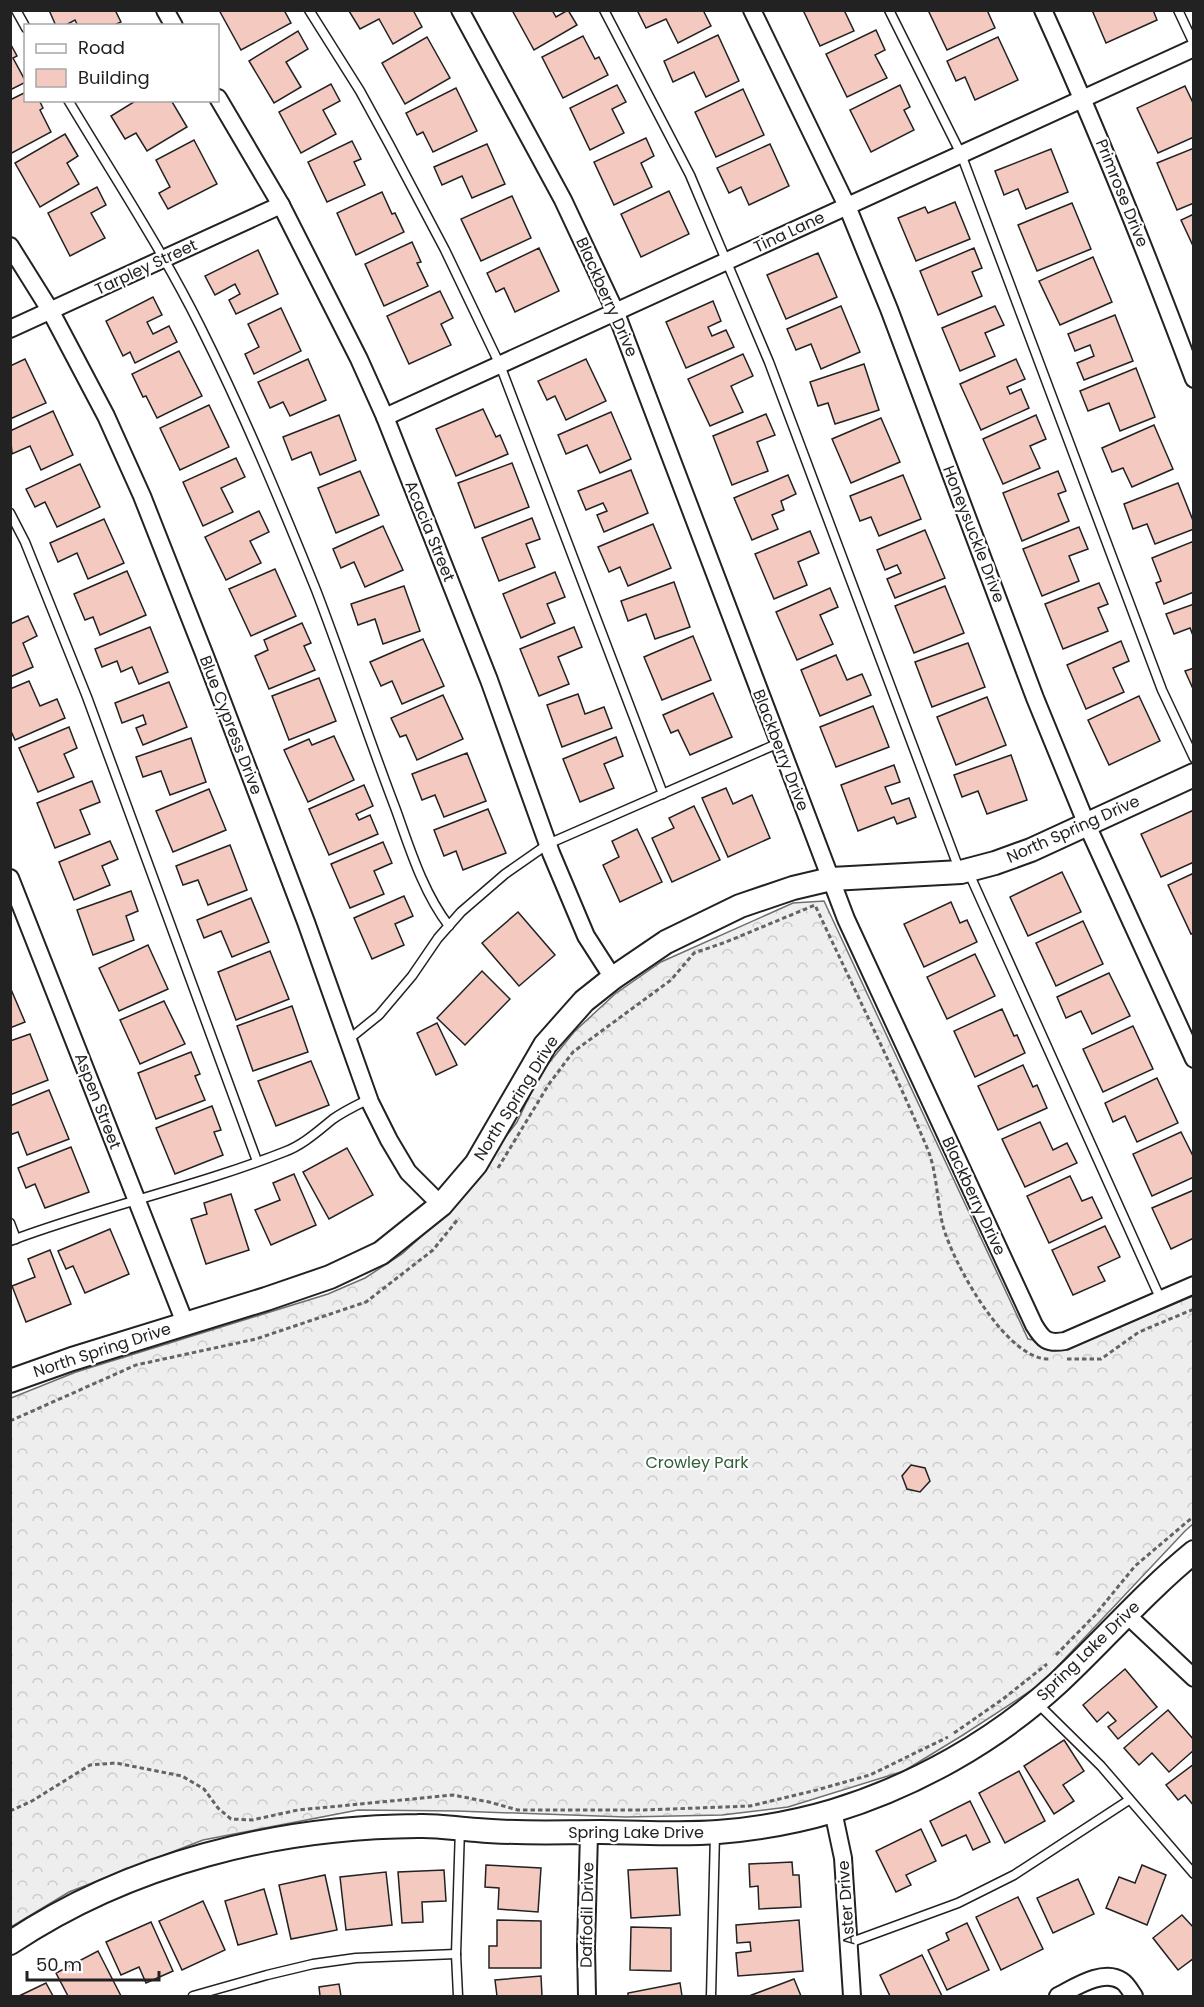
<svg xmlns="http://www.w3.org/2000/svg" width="1204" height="2007" font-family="Poppins,sans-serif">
	<defs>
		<pattern id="forest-crowns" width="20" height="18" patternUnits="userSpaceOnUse" patternTransform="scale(1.5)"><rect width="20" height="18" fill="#eee"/><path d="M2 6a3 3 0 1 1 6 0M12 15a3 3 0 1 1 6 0" fill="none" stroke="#ccc"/></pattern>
	</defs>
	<rect width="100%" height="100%" fill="#fff"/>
	<polygon fill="url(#forest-crowns)" stroke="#6f6f6f" stroke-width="1.5" points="824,901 1028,1339 1072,1347 1193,1296 1193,1524 1185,1531 1041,1684 963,1735 904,1771 788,1807 722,1815 626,1817 457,1811 358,1810 203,1840 69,1892 11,1927 11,1398 76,1372 328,1294 365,1278 402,1254 448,1212 517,1122 540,1074 574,1032 615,994 661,962 793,903"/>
	<g fill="#f3c9c0" stroke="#222" stroke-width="1.5">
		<polygon points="49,10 115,10 121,22 112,26 78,26 75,20 64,26 56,26"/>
		<polygon points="219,10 284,10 291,23 241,50"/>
		<polygon points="413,10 422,27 393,44 379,19 360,29 349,11"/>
		<polygon points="512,10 552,10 556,17 568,10 577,25 534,50"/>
		<polygon points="637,10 703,10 711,26 678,43 666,19 646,28"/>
		<polygon points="803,10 844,10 854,31 820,46"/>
		<polygon points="928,10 987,10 995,28 947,50"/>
		<polygon points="1092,10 1153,10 1157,20 1106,43"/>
		<polygon points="876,30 885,50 875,55 887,78 847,97 826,54"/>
		<polygon points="298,31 308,49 286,62 301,87 274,103 249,61"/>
		<polygon points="718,35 739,81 706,97 694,72 673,82 664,61"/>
		<polygon points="583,36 595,59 599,57 608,75 563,98 542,57"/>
		<polygon points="427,37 450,78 405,104 382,63"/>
		<polygon points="998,37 1018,80 975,100 965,77 956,81 947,61"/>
		<polygon points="10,43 17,56 13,58 26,82 10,90"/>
		<polygon points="331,84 340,101 323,110 336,134 301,153 279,112"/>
		<polygon points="617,85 626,102 612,109 624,133 590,150 570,108"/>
		<polygon points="900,85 910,107 904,110 914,130 871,152 850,110"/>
		<polygon points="1185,86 1194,105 1194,137 1158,153 1137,108"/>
		<polygon points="456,88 477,131 433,152 423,132 417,135 406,113"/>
		<polygon points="743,89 764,135 716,157 695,112"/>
		<polygon points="26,92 26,100 39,100 43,108 40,110 51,132 10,154 10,100"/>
		<polygon points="137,100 171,100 187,127 147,151 136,133 125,139 111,116"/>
		<polygon points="65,134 78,156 67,163 79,184 40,207 15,163"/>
		<polygon points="646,138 654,156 641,163 652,187 614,205 594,162"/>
		<polygon points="194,140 217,184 168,209 159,193 170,187 156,160"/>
		<polygon points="352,141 361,159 354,162 365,185 327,202 308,162"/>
		<polygon points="487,144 505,184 472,198 462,176 442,185 434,167"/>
		<polygon points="770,144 789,186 749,205 741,187 729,193 717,168"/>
		<polygon points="1194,148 1194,203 1177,210 1157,163"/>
		<polygon points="1051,149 1068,192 1026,209 1018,189 1004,195 995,171"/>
		<polygon points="97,187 106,205 91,213 105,238 70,256 48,213"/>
		<polygon points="669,191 689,234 641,257 621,214"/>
		<polygon points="382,192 392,214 395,213 404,232 356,255 337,213"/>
		<polygon points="512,196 531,238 481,261 461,219"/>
		<polygon points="955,202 970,239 916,261 898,218 925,207 928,213"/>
		<polygon points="1072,203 1091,249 1037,271 1018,225"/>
		<polygon points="1194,214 1194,248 1181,220"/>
		<polygon points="412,242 421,262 417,263 428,286 384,306 365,264"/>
		<polygon points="539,248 559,291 515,312 504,288 496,292 487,273"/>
		<polygon points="974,248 982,268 972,272 982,296 938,315 920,271"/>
		<polygon points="258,250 278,294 236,314 229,300 240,294 235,284 215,295 205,276"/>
		<polygon points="818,253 837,297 786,319 767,275"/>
		<polygon points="1093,257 1112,302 1060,325 1039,281"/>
		<polygon points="440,291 453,318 441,324 451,345 409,364 387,316"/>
		<polygon points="153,297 162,315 147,322 153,334 169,326 177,342 135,363 130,352 123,356 106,321"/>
		<polygon points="713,301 721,321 708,327 712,336 726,330 734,347 686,368 666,322"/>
		<polygon points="841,306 860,352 821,369 811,344 796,350 787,329"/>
		<polygon points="995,306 1004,325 985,333 995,356 960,371 942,328"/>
		<polygon points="281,308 301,351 254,374 245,354 259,347 248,324"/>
		<polygon points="1115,315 1133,361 1084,380 1077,363 1094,356 1090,345 1075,351 1068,334"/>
		<polygon points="179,351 202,396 157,418 146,396 143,397 132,374"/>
		<polygon points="743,354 753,376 731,386 743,412 710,426 688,379"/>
		<polygon points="25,359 46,403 10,419 10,366"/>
		<polygon points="308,359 326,400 290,416 283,402 270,408 258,382"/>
		<polygon points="586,359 606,401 566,420 555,396 547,400 538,381"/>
		<polygon points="1016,359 1025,379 1007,387 1010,394 1021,389 1029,408 981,430 960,384"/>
		<polygon points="864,364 879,410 835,424 828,403 818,406 810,382"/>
		<polygon points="1136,368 1155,417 1120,431 1109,403 1088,411 1080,391"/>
		<polygon points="209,405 229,447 180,470 160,428"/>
		<polygon points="483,409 496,437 500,435 508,454 456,476 436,429"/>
		<polygon points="53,411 73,455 41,470 30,446 12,454 10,431"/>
		<polygon points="611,412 631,459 600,473 587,445 566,454 558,435"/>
		<polygon points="766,414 775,435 757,442 768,471 732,485 713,436"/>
		<polygon points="339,415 356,460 320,475 311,452 292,460 283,437"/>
		<polygon points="1036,415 1046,439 1030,446 1040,468 1003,484 983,439"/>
		<polygon points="881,418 900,462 851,483 832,439"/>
		<polygon points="1154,425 1173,469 1132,487 1123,468 1112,472 1102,448"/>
		<polygon points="236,458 245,477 221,488 233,512 203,526 183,482"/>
		<polygon points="512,463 529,507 475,528 458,483"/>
		<polygon points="80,464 100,507 57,527 45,502 35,507 26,489"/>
		<polygon points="631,470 648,513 604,532 597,515 607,511 603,503 586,510 578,491"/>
		<polygon points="360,471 379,515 336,533 318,488"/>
		<polygon points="1058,471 1066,491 1058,494 1069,521 1022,541 1003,493"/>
		<polygon points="788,475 796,494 781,501 784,510 772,515 778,529 752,540 734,498"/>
		<polygon points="903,475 921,519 879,536 871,517 860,521 850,496"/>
		<polygon points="1178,483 1194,523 1194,529 1155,544 1147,524 1133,529 1124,504"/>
		<polygon points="259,511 269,532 250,541 261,563 226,580 205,537"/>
		<polygon points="532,518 540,539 526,544 535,567 499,581 482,538"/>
		<polygon points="104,519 124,563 88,579 77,553 58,562 50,543"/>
		<polygon points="653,524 671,568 628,586 620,567 609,572 598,547"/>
		<polygon points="383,526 403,570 365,587 354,562 341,568 333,549"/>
		<polygon points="1079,527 1088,549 1069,556 1079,581 1042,596 1023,549"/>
		<polygon points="925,530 945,578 895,598 887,579 901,573 897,565 885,570 877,550"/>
		<polygon points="810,531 819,553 798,562 807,585 774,599 755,554"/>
		<polygon points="1194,541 1194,592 1164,604 1156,583 1161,581 1152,558"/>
		<polygon points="275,569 296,616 251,636 229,589"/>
		<polygon points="127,571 146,615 100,635 93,617 85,620 74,594"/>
		<polygon points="555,572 565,597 547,604 555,623 521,638 503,594"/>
		<polygon points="674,582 690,627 655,639 646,614 628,621 621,601"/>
		<polygon points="1099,583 1108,604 1098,608 1108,631 1063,649 1045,604"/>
		<polygon points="404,586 420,631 383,644 375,619 358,625 351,604"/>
		<polygon points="945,586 964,633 914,653 895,606"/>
		<polygon points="830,588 838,607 820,615 833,644 797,660 776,612"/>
		<polygon points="1194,604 1194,638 1190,628 1174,634 1166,614"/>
		<polygon points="28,616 37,636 23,643 33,667 10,677 10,624"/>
		<polygon points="302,623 311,643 304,646 315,670 269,689 255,656 268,650 264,640"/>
		<polygon points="150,627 168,672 139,684 132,667 121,672 117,661 102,667 95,649"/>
		<polygon points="574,627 582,647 558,657 569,684 539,696 520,649"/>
		<polygon points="693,636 711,680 662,700 644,657"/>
		<polygon points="423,639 444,686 402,704 392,681 381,686 370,662"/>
		<polygon points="1121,641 1129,661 1113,668 1124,692 1086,709 1067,665"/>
		<polygon points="968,643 985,687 932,707 915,662"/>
		<polygon points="836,655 847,680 862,674 871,695 820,716 801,670"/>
		<polygon points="1194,668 1194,691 1185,671"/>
		<polygon points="319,678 336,721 289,740 272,696"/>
		<polygon points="29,681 40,706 57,699 65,718 15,740 10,729 10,689"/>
		<polygon points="169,682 187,727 143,745 136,728 146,724 143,715 122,723 115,703"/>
		<polygon points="713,693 732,737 690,755 678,730 671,733 663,715"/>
		<polygon points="578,694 585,714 604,707 612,728 562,747 547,705"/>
		<polygon points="443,695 463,739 417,760 406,735 400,737 391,718"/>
		<polygon points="1139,696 1160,741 1109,765 1088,720"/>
		<polygon points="987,697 1006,745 956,765 937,717"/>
		<polygon points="873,706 889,747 836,767 820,727"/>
		<polygon points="69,727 77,748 64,754 74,777 38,792 19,748"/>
		<polygon points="334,736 354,780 308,802 284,750 309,739 312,745"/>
		<polygon points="616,737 623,756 604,764 614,788 580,802 563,759"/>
		<polygon points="191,738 206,782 170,795 161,771 143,777 136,757"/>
		<polygon points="467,753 486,801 444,817 435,795 422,800 412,774"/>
		<polygon points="1011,755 1027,800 987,814 978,791 962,797 954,775"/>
		<polygon points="894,765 900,782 885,787 892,804 909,798 916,817 897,824 894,817 858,831 841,785"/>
		<polygon points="92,781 100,802 80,810 90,834 55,848 37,803"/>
		<polygon points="364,785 373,806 356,814 359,820 370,815 378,834 329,855 309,809"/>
		<polygon points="726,788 733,804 752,795 770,838 728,857 702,798"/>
		<polygon points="209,789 226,830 173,852 156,811"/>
		<polygon points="694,806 720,860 672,882 652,838 674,828 669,818"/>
		<polygon points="488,809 506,853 463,870 456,851 444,856 434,830"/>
		<polygon points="1194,810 1194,862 1161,877 1141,834"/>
		<polygon points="637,829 662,882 620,902 603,865 619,857 612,841"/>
		<polygon points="110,841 118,859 102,866 110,885 74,900 59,862"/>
		<polygon points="383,842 392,863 374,871 384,894 350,908 331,864"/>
		<polygon points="230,845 247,890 208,905 198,880 183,885 176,866"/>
		<polygon points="1062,872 1081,912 1028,936 1010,897"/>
		<polygon points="1194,873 1194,933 1191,934 1168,885"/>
		<polygon points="131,891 138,911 126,916 134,940 93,955 77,910"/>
		<polygon points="404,896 413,916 395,924 404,945 372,959 354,918"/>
		<polygon points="251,898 269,942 232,957 221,931 204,938 197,920"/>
		<polygon points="951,902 960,923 967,920 977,942 924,967 904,924"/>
		<polygon points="518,912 555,955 519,986 482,943"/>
		<polygon points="1083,921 1103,964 1056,986 1036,943"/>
		<polygon points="148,945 168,989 119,1011 99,968"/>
		<polygon points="270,951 289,999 236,1020 218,972"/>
		<polygon points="975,954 995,996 947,1019 927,977"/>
		<polygon points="482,971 510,999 465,1045 437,1018"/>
		<polygon points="1109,973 1130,1016 1092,1034 1081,1011 1066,1018 1057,997"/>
		<polygon points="10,987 25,1022 10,1028"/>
		<polygon points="164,1001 185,1044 140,1064 120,1020"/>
		<polygon points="292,1006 308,1052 253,1071 237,1026"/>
		<polygon points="1002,1009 1014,1036 1017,1035 1025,1053 975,1077 954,1031"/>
		<polygon points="437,1023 457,1065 436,1075 417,1033"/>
		<polygon points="1133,1026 1153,1069 1103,1092 1083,1049"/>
		<polygon points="30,1034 48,1080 10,1095 10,1041"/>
		<polygon points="191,1052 200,1074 195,1076 205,1100 156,1119 138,1073"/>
		<polygon points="311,1061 329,1105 276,1126 258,1081"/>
		<polygon points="1023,1065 1033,1087 1037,1085 1047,1108 998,1130 978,1086"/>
		<polygon points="1157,1078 1178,1123 1137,1142 1125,1116 1113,1122 1105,1103"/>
		<polygon points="49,1090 69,1139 27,1155 18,1132 10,1135 10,1106"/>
		<polygon points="212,1106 221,1130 214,1132 223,1155 175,1174 156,1128"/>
		<polygon points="1040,1122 1053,1150 1067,1143 1077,1163 1025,1187 1002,1139"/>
		<polygon points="1181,1132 1194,1158 1194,1177 1152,1196 1133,1154"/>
		<polygon points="71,1147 89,1192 45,1208 35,1184 26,1188 18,1168"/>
		<polygon points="347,1148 373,1195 329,1219 303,1172"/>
		<polygon points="294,1174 316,1225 271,1245 255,1210 280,1200 273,1183"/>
		<polygon points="1070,1176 1082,1201 1092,1197 1102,1218 1049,1243 1027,1196"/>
		<polygon points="1194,1190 1194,1238 1171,1249 1152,1208"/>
		<polygon points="231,1194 249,1250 206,1264 191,1219 207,1214 204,1203"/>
		<polygon points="1105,1226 1120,1257 1098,1267 1105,1281 1073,1295 1052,1250"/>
		<polygon points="110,1229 129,1274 85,1293 73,1266 66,1269 58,1251"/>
		<polygon points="50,1250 71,1304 26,1322 12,1286 35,1277 28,1259"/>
		<polygon points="911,1465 925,1468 930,1481 920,1492 907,1489 902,1476"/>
		<polygon points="1125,1669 1157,1707 1118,1739 1108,1727 1116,1721 1108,1712 1097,1722 1083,1705"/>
		<polygon points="1168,1710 1194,1740 1194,1750 1169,1772 1152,1753 1139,1765 1124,1748"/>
		<polygon points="1064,1740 1084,1771 1063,1785 1074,1801 1054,1814 1024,1766"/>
		<polygon points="1194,1764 1194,1806 1185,1795 1178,1800 1166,1785"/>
		<polygon points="1019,1771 1045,1821 1005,1843 979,1793"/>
		<polygon points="970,1801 990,1842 973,1850 966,1835 942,1846 930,1821"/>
		<polygon points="921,1829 936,1861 906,1875 911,1885 896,1892 876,1851"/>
		<polygon points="792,1862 793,1875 799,1875 801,1907 759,1909 758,1886 750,1887 749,1864"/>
		<polygon points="486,1865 541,1868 538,1912 498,1909 499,1888 485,1887"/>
		<polygon points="1142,1865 1166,1875 1147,1925 1106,1908 1119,1877 1135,1883"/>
		<polygon points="677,1868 680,1915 631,1918 628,1870"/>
		<polygon points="444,1870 446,1901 422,1902 423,1922 402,1923 398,1872"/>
		<polygon points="386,1872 392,1925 346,1930 340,1877"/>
		<polygon points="325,1875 337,1930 291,1939 279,1885"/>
		<polygon points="1078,1879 1094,1914 1053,1933 1037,1898"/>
		<polygon points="264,1889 277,1934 238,1945 225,1901"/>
		<polygon points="1018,1897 1043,1949 1001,1970 976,1917"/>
		<polygon points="203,1901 225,1950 182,1970 159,1921"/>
		<polygon points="1182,1915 1194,1928 1194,1958 1178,1970 1153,1938"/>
		<polygon points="497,1920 541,1921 541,1968 489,1968 489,1946 497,1946"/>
		<polygon points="799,1920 803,1971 738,1976 736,1953 751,1951 750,1942 737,1943 736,1925"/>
		<polygon points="151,1922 173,1971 146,1983 139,1967 121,1975 106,1942"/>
		<polygon points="967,1923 989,1970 947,1990 928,1950 949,1940 946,1933"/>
		<polygon points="631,1927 671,1928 671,1971 630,1970"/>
		<polygon points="98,1951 121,1996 68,1996 56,1973"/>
		<polygon points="922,1955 942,1996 890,1996 880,1975"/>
		<polygon points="541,1976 542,1996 497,1996 495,1980"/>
		<polygon points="794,1979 801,1996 749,1996"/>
		<polygon points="46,1983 53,1996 19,1996"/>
		<polygon points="680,1983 682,1996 628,1996 628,1993"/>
		<polygon points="339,1984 341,1996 320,1996 319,1987"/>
	</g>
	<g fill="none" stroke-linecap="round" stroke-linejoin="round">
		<g stroke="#222" stroke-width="11">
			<g id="lane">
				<polyline points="16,10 26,28"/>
				<polyline points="309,10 360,91 389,144 445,250 500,365 663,794"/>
				<polyline points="604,10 690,175 769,362 959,869"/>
				<polyline points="889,10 961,154 1162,690 1194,758"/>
				<polyline points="1178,10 1194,44"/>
				<path d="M68,100C113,175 161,248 200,326C243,412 280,501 316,590C344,663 368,737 396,810C410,849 423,892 449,926"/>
				<polyline points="10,513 25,542 87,697 257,1161"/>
				<polyline points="968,871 1161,1300"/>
				<polyline points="348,1040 379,1015 412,976 438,938 461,912 505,874 548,844 779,743"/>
				<polyline points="10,1223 16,1239"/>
				<path d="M10,1241C100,1207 195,1187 284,1152C303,1145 318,1131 333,1119C344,1111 357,1105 369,1099"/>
				<polyline points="1036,1702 1101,1766 1194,1874"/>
				<polyline points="849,1943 958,1903 1014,1875 1129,1800"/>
				<polyline points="193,1996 267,1975 313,1964 356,1958 456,1954"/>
				<polyline points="458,1996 456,1954 460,1828"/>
				<polyline points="711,1996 715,1833"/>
			</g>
		</g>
		<g stroke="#222" stroke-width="20">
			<g id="street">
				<polyline points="165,10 174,26"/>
				<path d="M460,10L563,200L616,313L846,919L1034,1325C1043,1340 1047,1344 1065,1341L1194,1285"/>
				<polyline points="752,10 847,206 889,309 1035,698 1087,825 1194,1059"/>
				<path d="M1043,10C1098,131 1147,254 1194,379"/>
				<polyline points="218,98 281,205 359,359 385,417 489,680 551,853 586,936 613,978"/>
				<polyline points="10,246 50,310 106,416 142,496 205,656 306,922 370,1102 389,1140 408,1172 441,1205"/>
				<polyline points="10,329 281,205"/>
				<polyline points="385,417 1194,48"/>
				<polyline points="10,878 185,1323"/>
				<polyline points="1127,1615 1194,1678"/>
				<polyline points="833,1811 843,1858 852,1996"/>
				<polyline points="587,1996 586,1947 589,1833"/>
				<path d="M1058,1996C1074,1988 1103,1968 1122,1981C1127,1984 1131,1992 1134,1996"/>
			</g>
		</g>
		<g stroke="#222" stroke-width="26">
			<g id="secondary">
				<polyline points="10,1381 72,1359 266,1299 330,1277 381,1253 441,1205 476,1164 545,1045 584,1001 613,978 666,942 740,906 793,888 831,879 850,878 961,872 995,863 1031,850 1194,775"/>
				<path d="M10,1943C130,1863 276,1827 418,1826C438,1825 457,1829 477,1830C517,1834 560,1832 600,1832C639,1832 679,1835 718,1832C756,1829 796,1822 833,1811C915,1786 995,1741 1058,1683C1104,1640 1145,1592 1194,1552"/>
			</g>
		</g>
		<g stroke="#646464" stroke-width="3" stroke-dasharray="4.5 3" stroke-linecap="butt">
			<path d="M498,1168L549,1084L573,1052L671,980L694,953L726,942L815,905C853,987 893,1067 928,1150C937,1173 937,1202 943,1226C953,1263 1006,1360 1049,1359"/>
			<polyline points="1067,1359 1101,1359 1139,1332 1194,1309"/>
			<polyline points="10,1421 136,1365 256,1339 366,1302 433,1250 459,1218"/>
			<polyline points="1056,1655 1095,1615 1135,1566 1194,1516"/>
			<polyline points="954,1733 1003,1699 1047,1664"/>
			<polyline points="10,1811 32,1801 90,1765 116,1763 182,1776 204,1789 218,1808 231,1819 252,1820 298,1810 453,1795 489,1802 518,1810 644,1810 750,1806 813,1791 870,1775 948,1737"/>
		</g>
		<use href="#lane" stroke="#fff" stroke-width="8"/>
		<use href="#street" stroke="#fff" stroke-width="16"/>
		<use href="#secondary" stroke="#fff" stroke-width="22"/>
	</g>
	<g text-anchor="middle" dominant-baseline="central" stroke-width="4.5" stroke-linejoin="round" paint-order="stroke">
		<g font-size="16" fill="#222" stroke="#fff">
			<text transform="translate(1122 193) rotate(68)">Primrose Drive</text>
			<text transform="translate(789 232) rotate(-25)">Tina Lane</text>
			<text transform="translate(146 267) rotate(-25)">Tarpley Street</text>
			<text transform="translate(607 297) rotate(66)">Blackberry Drive</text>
			<text transform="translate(430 531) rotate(68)">Acacia Street</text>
			<text transform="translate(974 534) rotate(69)">Honeysuckle Drive</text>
			<text transform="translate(231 725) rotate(69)">Blue Cypress Drive</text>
			<text transform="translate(781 750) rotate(69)">Blackberry Drive</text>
			<text transform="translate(1073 829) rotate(-24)">North Spring Drive</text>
			<text transform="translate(516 1098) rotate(-58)">North Spring Drive</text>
			<text transform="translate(98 1101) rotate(69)">Aspen Street</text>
			<text transform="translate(974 1196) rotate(65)">Blackberry Drive</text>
			<text transform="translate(102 1350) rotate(-18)">North Spring Drive</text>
			<text transform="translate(1088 1651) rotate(-44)">Spring Lake Drive</text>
			<text x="636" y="1832">Spring Lake Drive</text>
			<text transform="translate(846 1903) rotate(-94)">Aster Drive</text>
			<text transform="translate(587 1915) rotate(-89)">Daffodil Drive</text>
		</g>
		<g font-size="16" fill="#2f5e38" stroke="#fff">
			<text x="697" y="1462">Crowley Park</text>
		</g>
	</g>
	<rect width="1204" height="2007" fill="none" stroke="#222222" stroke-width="24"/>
	<rect x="24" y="24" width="195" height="78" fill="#ffffff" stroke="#a7a7a7" stroke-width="1.5"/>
	<rect x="36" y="44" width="30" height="9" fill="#ffffff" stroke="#a7a7a7" stroke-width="1.5"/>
	<text x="78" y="54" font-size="18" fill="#222222">Road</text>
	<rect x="36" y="69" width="30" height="18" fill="#f3c9c0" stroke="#a7a7a7" stroke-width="1.5"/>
	<text x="78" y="84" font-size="18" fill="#222222">Building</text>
	<path d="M27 1971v9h132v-9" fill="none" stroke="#222222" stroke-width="3"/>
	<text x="36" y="1971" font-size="18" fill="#222222" stroke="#ffffff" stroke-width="4.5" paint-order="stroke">50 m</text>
</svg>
